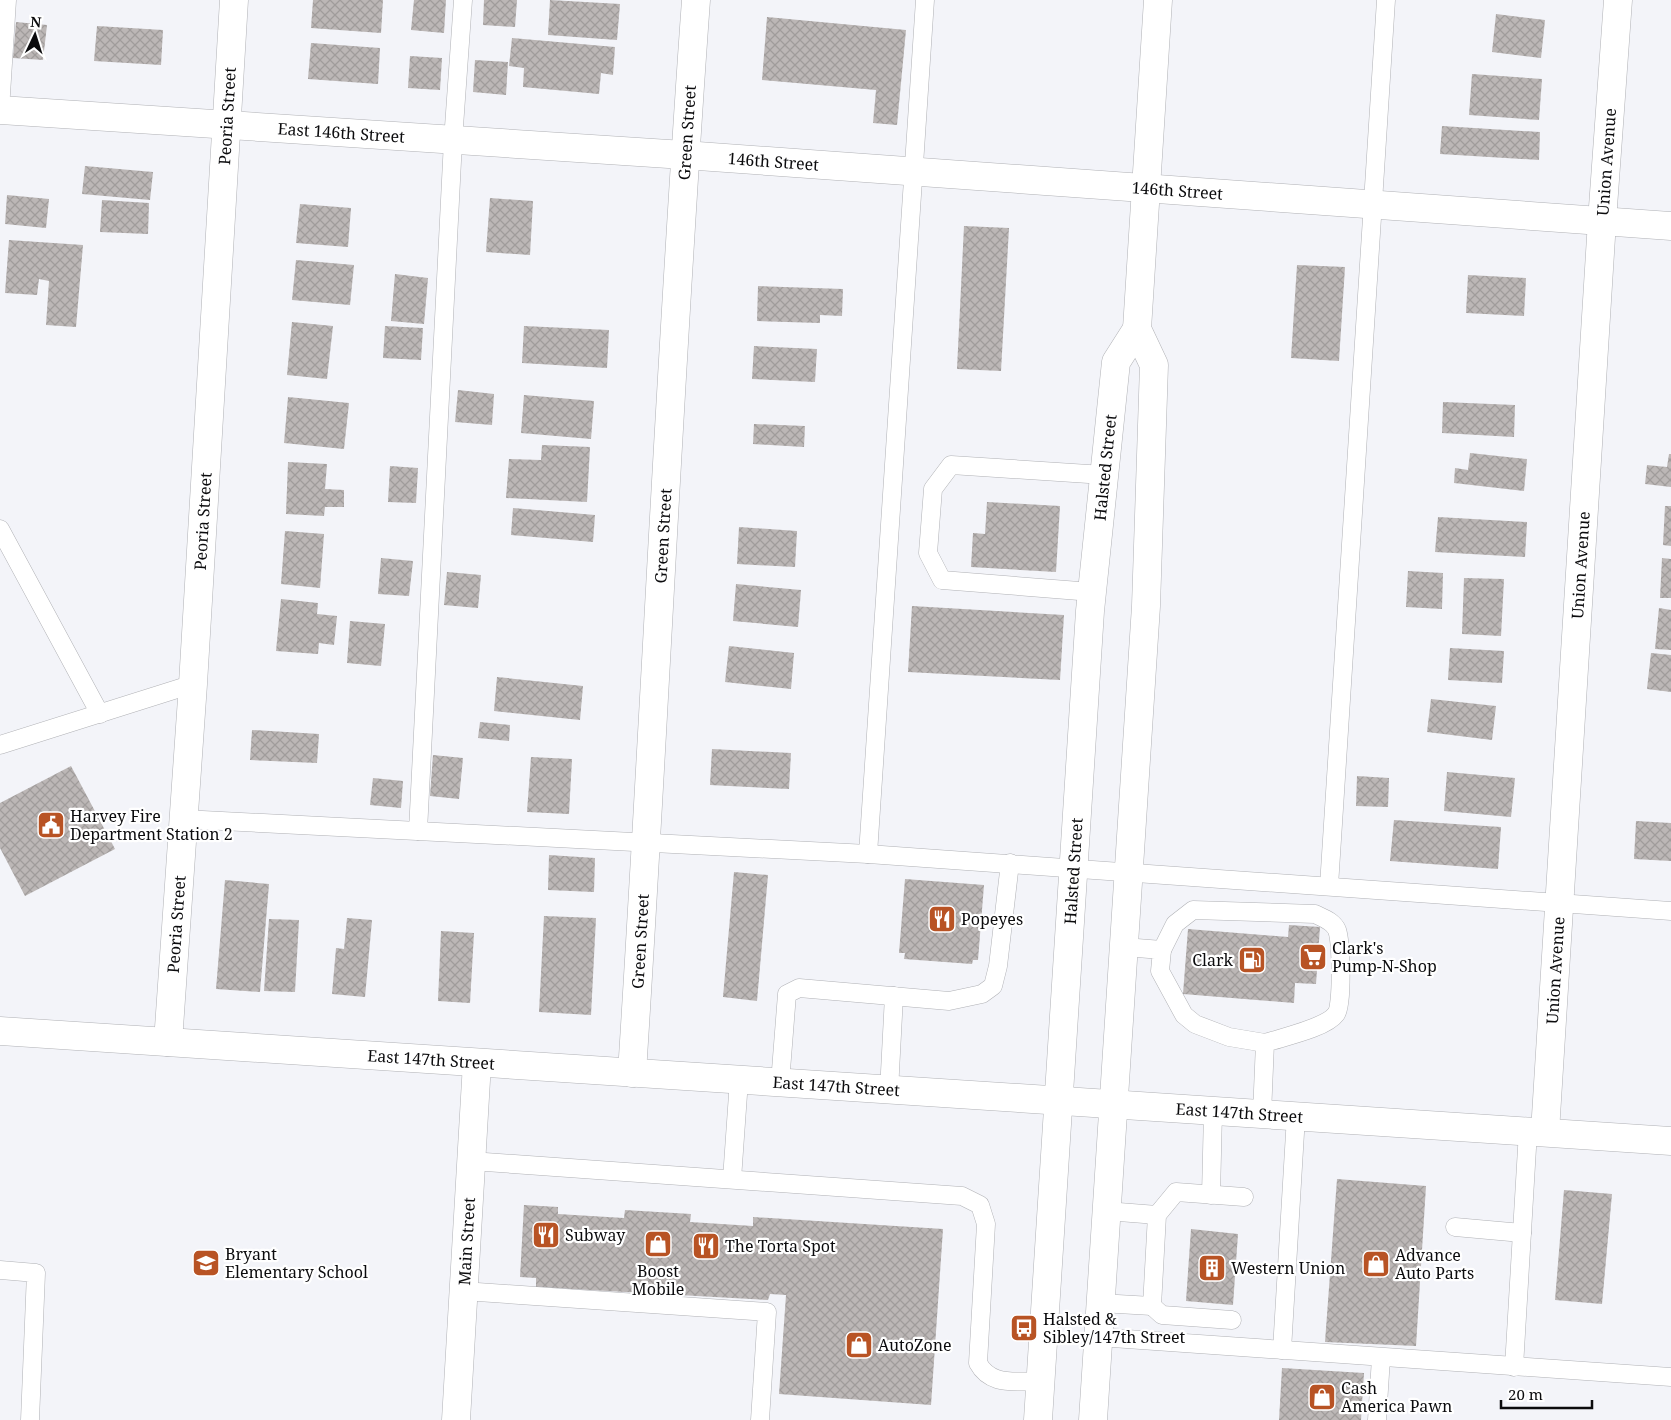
<svg xmlns="http://www.w3.org/2000/svg" width="1671" height="1420" font-family="'Noto Serif',serif">
	<defs>
		<pattern id="building-cross-hatch" width="8" height="8" patternUnits="userSpaceOnUse" patternTransform="scale(1.25)"><rect width="8" height="8" fill="#bcb7b6"/><path d="M0 0l8 8M0 8l8-8" fill="none" stroke="#a09c9b"/></pattern>
	</defs>
	<rect width="100%" height="100%" fill="#f3f4f9"/>
	<g fill="url(#building-cross-hatch)">
		<polygon points="313,0 383,0 381,33 311,28"/>
		<polygon points="414,0 446,0 444,33 411,30"/>
		<polygon points="484,0 517,0 515,27 483,25"/>
		<polygon points="550,0 620,4 617,40 548,35"/>
		<polygon points="1496,14 1545,20 1541,58 1492,52"/>
		<polygon points="767,17 906,30 897,125 873,123 876,90 762,80"/>
		<polygon points="16,22 47,25 43,60 13,58"/>
		<polygon points="97,26 163,30 161,65 94,61"/>
		<polygon points="512,38 615,47 613,75 601,73 599,94 523,87 524,68 509,66"/>
		<polygon points="311,43 380,48 378,84 308,79"/>
		<polygon points="410,56 442,58 440,90 408,88"/>
		<polygon points="475,60 508,62 506,95 473,92"/>
		<polygon points="1472,74 1542,79 1539,120 1469,115"/>
		<polygon points="1442,126 1540,132 1539,160 1440,154"/>
		<polygon points="85,166 153,172 150,200 82,194"/>
		<polygon points="7,195 49,199 46,228 5,224"/>
		<polygon points="490,198 533,201 530,255 486,252"/>
		<polygon points="102,200 149,203 148,234 100,232"/>
		<polygon points="300,204 351,208 348,247 296,243"/>
		<polygon points="964,226 1009,228 1001,371 957,369"/>
		<polygon points="9,240 83,245 76,327 46,325 49,281 39,279 37,295 5,293"/>
		<polygon points="296,260 354,265 350,305 292,300"/>
		<polygon points="1297,265 1345,267 1339,361 1291,358"/>
		<polygon points="395,274 428,278 424,324 391,321"/>
		<polygon points="1468,275 1526,278 1524,316 1466,313"/>
		<polygon points="758,286 843,289 842,316 820,315 820,323 757,321"/>
		<polygon points="292,322 333,326 327,379 287,375"/>
		<polygon points="385,326 423,328 421,360 383,358"/>
		<polygon points="524,326 609,330 607,368 522,363"/>
		<polygon points="754,346 817,349 815,382 752,379"/>
		<polygon points="458,390 494,394 492,425 455,422"/>
		<polygon points="524,395 594,401 591,439 521,433"/>
		<polygon points="288,397 349,403 344,449 284,443"/>
		<polygon points="1443,402 1515,405 1514,437 1442,433"/>
		<polygon points="754,424 805,426 804,447 753,444"/>
		<polygon points="542,445 590,447 587,502 506,498 509,459 541,460"/>
		<polygon points="1470,453 1527,459 1524,491 1454,483 1455,468 1468,470"/>
		<polygon points="1669,454 1671,454 1671,487 1645,484 1647,465 1667,467"/>
		<polygon points="288,462 327,464 325,489 344,490 344,507 325,507 324,516 286,514"/>
		<polygon points="390,466 418,468 416,503 388,502"/>
		<polygon points="987,502 1060,506 1056,572 971,567 973,533 985,534"/>
		<polygon points="1665,506 1671,506 1671,546 1663,545"/>
		<polygon points="513,508 595,515 593,542 511,535"/>
		<polygon points="1438,517 1527,522 1525,557 1435,552"/>
		<polygon points="739,527 797,531 795,567 737,564"/>
		<polygon points="285,531 324,534 320,588 281,584"/>
		<polygon points="381,558 413,561 409,596 378,594"/>
		<polygon points="1662,558 1671,559 1671,598 1660,598"/>
		<polygon points="1408,571 1443,573 1442,609 1406,607"/>
		<polygon points="447,572 481,575 478,608 444,605"/>
		<polygon points="1464,578 1504,579 1501,636 1462,634"/>
		<polygon points="736,584 801,590 798,627 733,621"/>
		<polygon points="281,599 318,603 317,614 337,616 334,645 319,643 318,654 276,651"/>
		<polygon points="912,606 1064,615 1060,680 908,672"/>
		<polygon points="1659,608 1671,610 1671,650 1655,649"/>
		<polygon points="350,621 385,624 381,666 347,663"/>
		<polygon points="729,646 794,653 791,689 725,682"/>
		<polygon points="1450,648 1504,651 1502,683 1448,680"/>
		<polygon points="1651,653 1671,655 1671,692 1647,689"/>
		<polygon points="497,677 583,686 580,720 494,711"/>
		<polygon points="1431,699 1496,706 1492,740 1427,732"/>
		<polygon points="480,722 510,725 509,741 478,738"/>
		<polygon points="252,730 319,734 317,763 250,760"/>
		<polygon points="712,749 791,753 789,789 710,785"/>
		<polygon points="433,755 463,758 459,799 430,796"/>
		<polygon points="531,757 572,759 569,814 527,812"/>
		<polygon points="71,766 115,849 25,896 0,848 0,803"/>
		<polygon points="1447,772 1515,778 1511,817 1444,811"/>
		<polygon points="1357,776 1389,778 1388,807 1356,806"/>
		<polygon points="373,778 403,781 401,808 370,805"/>
		<polygon points="1394,820 1501,827 1498,869 1390,861"/>
		<polygon points="1636,821 1671,823 1671,861 1634,859"/>
		<polygon points="549,855 595,858 594,892 548,890"/>
		<polygon points="734,872 768,875 757,1001 723,997"/>
		<polygon points="905,879 984,885 978,960 973,960 972,964 904,959 905,953 899,953"/>
		<polygon points="225,880 269,884 260,992 216,989"/>
		<polygon points="544,916 596,918 591,1015 539,1012"/>
		<polygon points="347,918 372,920 365,997 332,994 336,948 344,949"/>
		<polygon points="269,919 299,920 295,992 264,991"/>
		<polygon points="1289,925 1320,927 1316,984 1295,983 1294,1003 1183,994 1188,929 1288,937"/>
		<polygon points="441,931 474,933 470,1003 438,1001"/>
		<polygon points="1337,1179 1426,1186 1416,1346 1325,1342"/>
		<polygon points="1564,1190 1612,1194 1602,1304 1555,1300"/>
		<polygon points="524,1205 558,1207 558,1214 624,1218 625,1210 691,1214 690,1222 753,1226 753,1217 943,1229 931,1405 779,1394 786,1295 770,1294 768,1300 536,1287 536,1278 520,1277"/>
		<polygon points="1191,1229 1238,1234 1233,1305 1186,1301"/>
		<polygon points="1282,1368 1364,1373 1361,1420 1279,1420"/>
	</g>
	<g fill="none" stroke-linecap="round" stroke-linejoin="round">
		<g stroke="#b0b1b5" stroke-width="19">
			<g id="service">
				<polyline points="0,110 7,0"/>
				<polyline points="0,529 100,714"/>
				<polyline points="1092,592 942,580 928,553 933,489 951,465 1104,475"/>
				<polyline points="0,745 193,684"/>
				<polyline points="183,819 868,854 1671,911"/>
				<polyline points="418,831 453,141 463,0"/>
				<polyline points="868,854 925,0"/>
				<polyline points="1329,886 1386,0"/>
				<polyline points="1124,947 1162,950 1160,971 1184,1015 1195,1024 1229,1037 1265,1043"/>
				<path d="M1162,950L1175,924L1193,910L1315,914C1323,918 1333,921 1337,930C1341,941 1343,1005 1336,1014C1326,1028 1283,1037 1265,1043L1262,1114"/>
				<polyline points="780,1083 787,994 799,988 949,1001 982,994 993,986 998,966 1010,863"/>
				<polyline points="889,1091 894,996"/>
				<path d="M471,1161L962,1196L980,1205L986,1224L978,1363C991,1387 1016,1380 1040,1382"/>
				<polyline points="732,1179 739,1080"/>
				<polyline points="1211,1195 1213,1112"/>
				<polyline points="1106,1211 1157,1215"/>
				<polyline points="1455,1227 1522,1233"/>
				<polyline points="0,1270 36,1273 30,1420"/>
				<polyline points="463,1291 767,1312 760,1420"/>
				<polyline points="1100,1303 1152,1306 1157,1215 1176,1192 1244,1197"/>
				<polyline points="1152,1306 1162,1315 1232,1320"/>
				<polyline points="1098,1337 1671,1377"/>
				<polyline points="1282,1350 1296,1116"/>
				<polyline points="1514,1367 1528,1131"/>
				<polyline points="1377,1420 1381,1358"/>
			</g>
		</g>
		<g stroke="#b0b1b5" stroke-width="29">
			<g id="minor">
				<path id="s1" d="M0,110L684,155L1671,226"/>
				<path id="s2" d="M168,1042L193,684L234,0"/>
				<path id="s3" d="M632,1073C655,716 670,357 696,0"/>
				<path id="s4" d="M1545,1132L1602,221L1618,0"/>
				<path id="s5" d="M456,1420L477,1063"/>
			</g>
		</g>
		<g stroke="#b0b1b5" stroke-width="29">
			<g id="primary">
				<path id="s6" d="M0,1031L1671,1141"/>
				<path id="s7" d="M1038,1420L1090,611L1116,362L1137,329"/>
				<polyline points="1093,1420 1146,606 1154,365 1137,329 1158,0"/>
			</g>
		</g>
		<use href="#service" stroke="#fff" stroke-width="18"/>
		<use href="#minor" stroke="#fff" stroke-width="28"/>
		<use href="#primary" stroke="#fff" stroke-width="28"/>
	</g>
	<defs>
		<g id="civic-square" transform="scale(1.4375)"><rect x="-9" y="-9" width="18" height="18" rx="4" fill="#b85324" stroke="#fff"/><path d="M-.6-6.5H3V-4.5H.6V-3L4-1V1h2V6H-6V1h2V-1L-.6-3ZM-1.2 2.5V6h2.4V2.5Z" fill="#fff"/></g>
		<g id="restaurant-square" transform="scale(1.4375)"><rect x="-9" y="-9" width="18" height="18" rx="4" fill="#b85324" stroke="#fff"/><path d="M-5-6h1v4h1v-4h1v4h1v-4h1v5L-1.5 .5V6h-2V.5L-5-1ZM5-6V6H3V1.5H1.5Q1.5-4 5-6Z" fill="#fff"/></g>
		<g id="supermarket-square" transform="scale(1.4375)"><rect x="-9" y="-9" width="18" height="18" rx="4" fill="#b85324" stroke="#fff"/><path d="M-6-5.5h2.5l.6 2H6L4.5 2H-2.5L-4.4-4H-6ZM-1.5 3.2a1.3 1.3 0 1 0 .1 0ZM3 3.2a1.3 1.3 0 1 0 .1 0Z" fill="#fff"/></g>
		<g id="fuel-square" transform="scale(1.4375)"><rect x="-9" y="-9" width="18" height="18" rx="4" fill="#b85324" stroke="#fff"/><path d="M-5.5-6h7V0h2V4h1.3V-2.5L3-4.5l.8-.8L6-3V5H2.5V1h-1V6h-7ZM-4.2-4.7v3.2H.2V-4.7Z" fill="#fff"/></g>
		<g id="shop-square" transform="scale(1.4375)"><rect x="-9" y="-9" width="18" height="18" rx="4" fill="#b85324" stroke="#fff"/><path d="M-5-2.5h2.3a2.7 3.5 0 0 1 5.4 0H5L5.5 6h-11ZM-1.5-2.5h3a1.5 2.3 0 0 0-3 0Z" fill="#fff"/></g>
		<g id="school-square" transform="scale(1.4375)"><rect x="-9" y="-9" width="18" height="18" rx="4" fill="#b85324" stroke="#fff"/><path d="M0-5L7-2L0 1L-7-2ZM-4 1L0 2.5L4 1V4Q0 6-4 4Z" fill="#fff"/></g>
		<g id="building-square" transform="scale(1.4375)"><rect x="-9" y="-9" width="18" height="18" rx="4" fill="#b85324" stroke="#fff"/><path d="M-4-6H4V6H1V3H-1V6H-4ZM-2.5-4.3h1.7v1.8h-1.7ZM.8-4.3h1.7v1.8H.8ZM-2.5-1h1.7V.8h-1.7ZM.8-1h1.7V.8H.8Z" fill="#fff"/></g>
		<g id="bus-square" transform="scale(1.4375)"><rect x="-9" y="-9" width="18" height="18" rx="4" fill="#b85324" stroke="#fff"/><path d="M-5-6H5V4H4V6H2V4H-2V6H-4V4H-5ZM-3.5-4V0h7V-4ZM-3.5 1.2v1.5H-2V1.2ZM2 1.2v1.5H3.5V1.2Z" fill="#fff"/></g>
	</defs>
	<g fill-rule="evenodd">
		<use href="#civic-square" x="51" y="825"/>
		<use href="#restaurant-square" x="942" y="919"/>
		<use href="#supermarket-square" x="1313" y="957"/>
		<use href="#fuel-square" x="1252" y="960"/>
		<use href="#restaurant-square" x="546" y="1235"/>
		<use href="#shop-square" x="658" y="1244"/>
		<use href="#restaurant-square" x="706" y="1246"/>
		<use href="#school-square" x="206" y="1263"/>
		<use href="#shop-square" x="1376" y="1264"/>
		<use href="#building-square" x="1212" y="1268"/>
		<use href="#bus-square" x="1024" y="1328"/>
		<use href="#shop-square" x="859" y="1345"/>
		<use href="#shop-square" x="1322" y="1397"/>
	</g>
	<g text-anchor="middle" dominant-baseline="central" stroke-width="4.5" stroke-linejoin="round" paint-order="stroke">
		<g font-size="16" fill="#0b0b0d" stroke="#fff">
			<text stroke="none"><textPath href="#s2" startOffset="928">Peoria Street</textPath></text>
			<text stroke="none"><textPath href="#s3" startOffset="942">Green Street</textPath></text>
			<text stroke="none"><textPath href="#s1" startOffset="342">East 146th Street</textPath></text>
			<text stroke="none"><textPath href="#s1" startOffset="775">146th Street</textPath></text>
			<text stroke="none"><textPath href="#s4" startOffset="972">Union Avenue</textPath></text>
			<text stroke="none"><textPath href="#s1" startOffset="1180">146th Street</textPath></text>
			<text stroke="none"><textPath href="#s7" startOffset="955">Halsted Street</textPath></text>
			<text stroke="none"><textPath href="#s2" startOffset="522">Peoria Street</textPath></text>
			<text stroke="none"><textPath href="#s3" startOffset="538">Green Street</textPath></text>
			<text stroke="none"><textPath href="#s4" startOffset="568">Union Avenue</textPath></text>
			<text stroke="none"><textPath href="#s7" startOffset="550">Halsted Street</textPath></text>
			<text stroke="none"><textPath href="#s2" startOffset="118">Peoria Street</textPath></text>
			<text stroke="none"><textPath href="#s3" startOffset="132">Green Street</textPath></text>
			<text stroke="none"><textPath href="#s4" startOffset="162">Union Avenue</textPath></text>
			<text stroke="none"><textPath href="#s6" startOffset="432">East 147th Street</textPath></text>
			<text stroke="none"><textPath href="#s6" startOffset="838">East 147th Street</textPath></text>
			<text stroke="none"><textPath href="#s6" startOffset="1242">East 147th Street</textPath></text>
			<text stroke="none"><textPath href="#s5" startOffset="179">Main Street</textPath></text>
		</g>
		<g font-size="16" fill="#0b0b0d" stroke="#fff" text-anchor="start">
			<text x="70" y="816">Harvey Fire<tspan x="70" dy="18">Department Station 2</tspan></text>
			<text x="961" y="919">Popeyes</text>
			<text x="1332" y="948">Clark's<tspan x="1332" dy="18">Pump-N-Shop</tspan></text>
			<text x="1233" y="960" text-anchor="end">Clark</text>
			<text x="565" y="1235">Subway</text>
			<text x="725" y="1246">The Torta Spot</text>
			<text x="225" y="1254">Bryant<tspan x="225" dy="18">Elementary School</tspan></text>
			<text x="1395" y="1255">Advance<tspan x="1395" dy="18">Auto Parts</tspan></text>
			<text x="1231" y="1268">Western Union</text>
			<text x="658" y="1271" text-anchor="middle">Boost<tspan x="658" dy="18">Mobile</tspan></text>
			<text x="1043" y="1319">Halsted &amp;<tspan x="1043" dy="18">Sibley/147th Street</tspan></text>
			<text x="878" y="1345">AutoZone</text>
			<text x="1341" y="1388">Cash<tspan x="1341" dy="18">America Pawn</tspan></text>
		</g>
	</g>
	<g transform="translate(35 35) rotate(4)" stroke="#ffffff" stroke-width="4" paint-order="stroke">
	<path d="M0-4L9 19L0 12L-9 19Z" fill="#0b0b0d"/>
	<text y="-8" font-size="14" font-weight="bold" text-anchor="middle" fill="#0b0b0d">N</text>
	</g>
	<path d="M1501 1400v8h91v-8" fill="none" stroke="#0b0b0d" stroke-width="2.5"/>
	<text x="1508" y="1400" font-size="15" fill="#0b0b0d" stroke="#ffffff" stroke-width="4" paint-order="stroke">20 m</text>
</svg>
